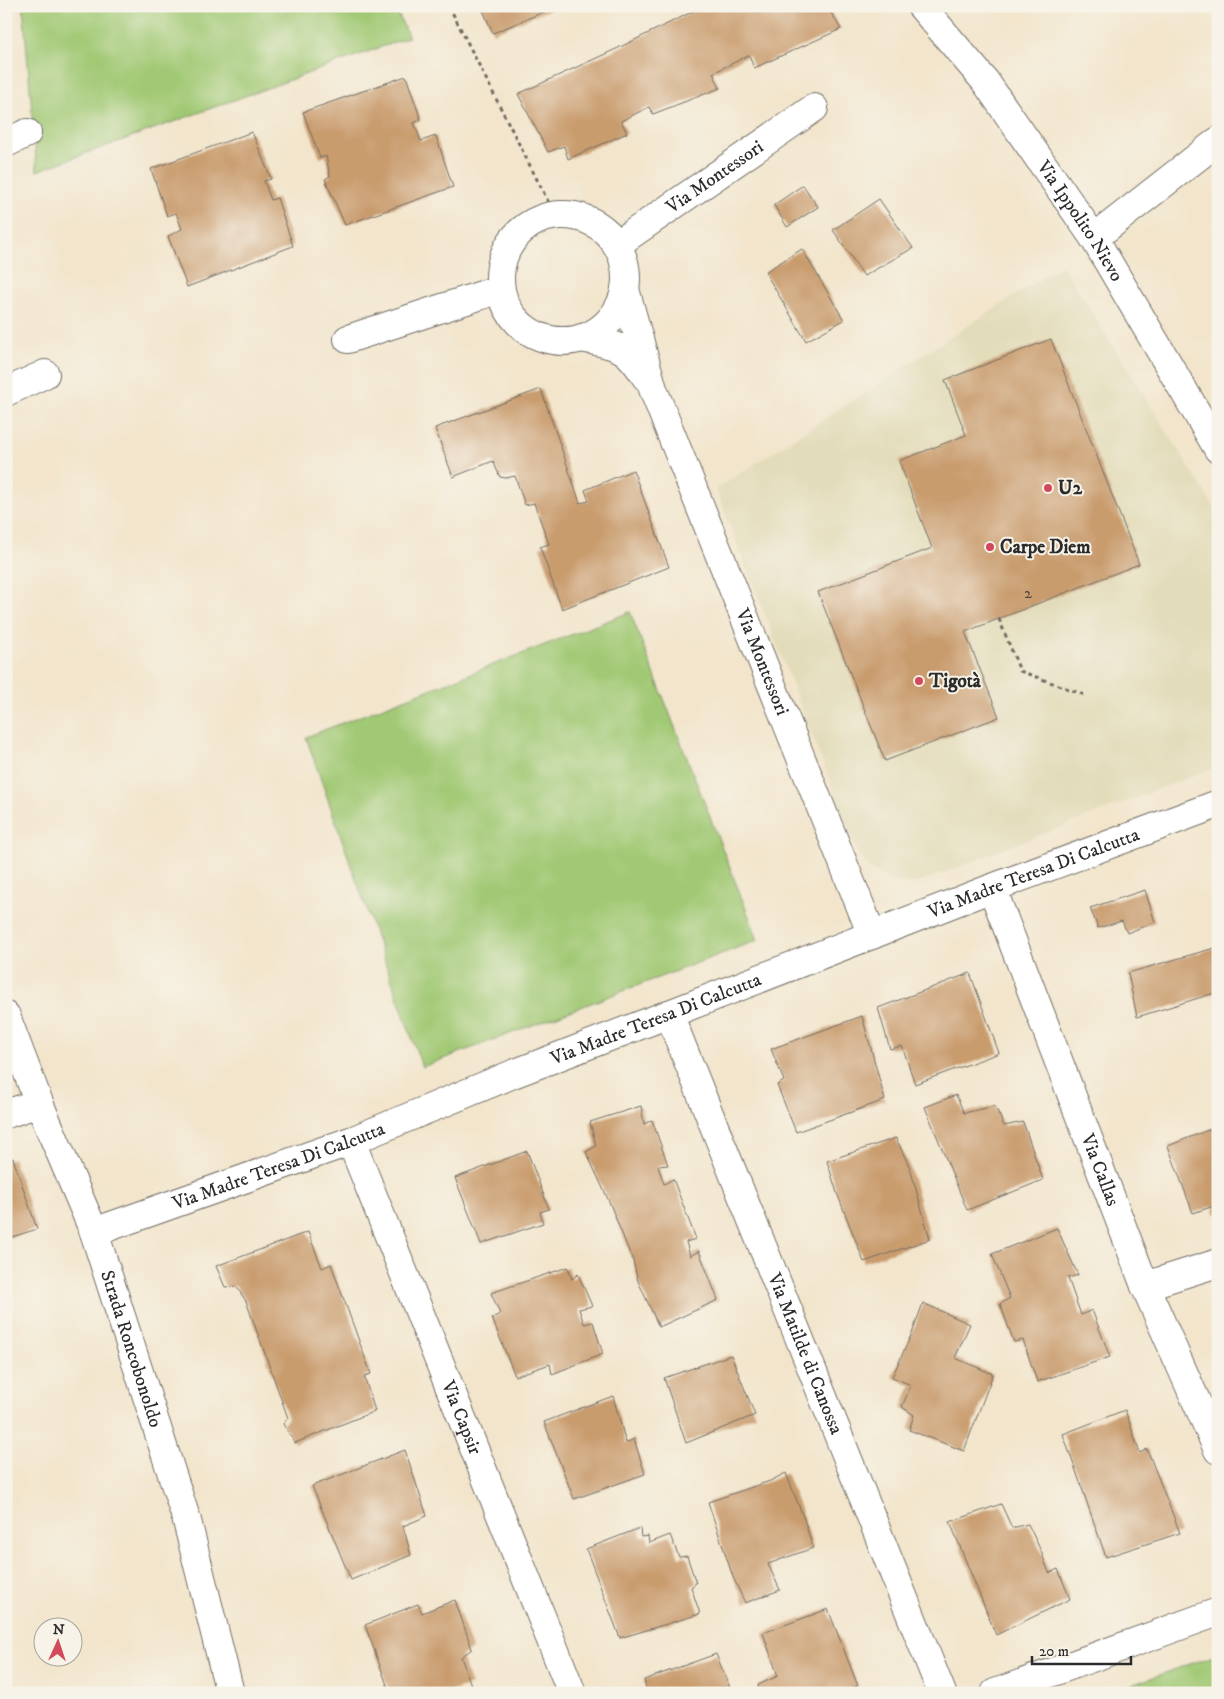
<svg xmlns="http://www.w3.org/2000/svg" width="1224" height="1699" font-family="'IM FELL DW Pica',serif">
	<rect width="100%" height="100%" fill="#f7f3e8"/>
	<filter id="ink" filterUnits="userSpaceOnUse"><feTurbulence type="fractalNoise" baseFrequency=".02" numOctaves="2"/><feDisplacementMap in="SourceGraphic" scale="10" xChannelSelector="R" yChannelSelector="G"/><feConvolveMatrix kernelMatrix="1 2 1 2 8 2 1 2 1" color-interpolation-filters="sRGB"/></filter>
	<filter id="wash" filterUnits="userSpaceOnUse"><feTurbulence type="fractalNoise" baseFrequency=".0096" numOctaves="4" result="noise"/><feDisplacementMap in="SourceGraphic" scale="20" xChannelSelector="R" yChannelSelector="G"/><feGaussianBlur stdDeviation="1.12" result="paint"/><feColorMatrix in="noise" values="0 0 0 0 0 0 0 0 0 0 0 0 0 0 0 0 0 1.4 0 .05"/><feComposite in="paint" operator="in"/></filter>
	<g filter="url(#wash)">
		<rect width="100%" height="100%" fill="#f2e5cc"/>
		<polygon fill="#e3dcba" points="1062,265 1218,513 1218,766 916,883 891,881 871,870 858,853 716,489"/>
		<g fill="#a1c975" stroke="#667a50">
			<polygon points="23,6 394,6 409,37 37,171"/>
			<polygon points="630,612 758,940 422,1067 306,737"/>
			<polygon points="1218,1654 1218,1693 1109,1693"/>
		</g>
		<g id="blocks">
			<g fill="#c99c6e">
				<polygon points="481,6 550,6 551,9 493,33"/>
				<polygon points="704,6 827,6 841,29 754,68 749,55 713,73 720,88 653,114 649,107 621,121 627,133 568,159 564,146 548,152 518,94 614,50"/>
				<polygon points="406,76 421,120 414,123 421,141 436,136 453,187 345,225 325,179 330,176 326,156 320,158 303,112"/>
				<polygon points="252,132 271,179 264,181 271,200 277,198 293,246 187,287 168,236 182,229 176,213 167,216 151,169"/>
				<polygon points="803,185 818,207 787,227 774,205"/>
				<polygon points="879,199 913,248 864,276 833,230"/>
				<polygon points="802,249 844,320 806,341 765,272"/>
				<polygon points="1051,339 1139,564 965,632 999,717 885,761 818,592 932,548 899,461 966,435 945,380"/>
				<polygon points="541,389 580,503 589,501 585,490 633,470 669,567 562,609 540,547 549,544 534,503 525,505 515,476 506,478 500,477 493,461 453,477 435,428"/>
				<polygon points="1145,890 1155,922 1127,933 1122,921 1098,928 1090,908"/>
				<polygon points="1218,947 1218,992 1137,1017 1128,973"/>
				<polygon points="970,973 999,1053 915,1084 902,1046 890,1049 878,1008"/>
				<polygon points="862,1016 885,1100 796,1132 777,1085 784,1081 771,1049"/>
				<polygon points="956,1095 964,1113 995,1106 1004,1126 1023,1122 1043,1180 967,1210 925,1107"/>
				<polygon points="641,1106 644,1124 652,1120 668,1165 658,1166 664,1184 673,1179 696,1239 686,1242 690,1256 699,1251 718,1300 659,1327 638,1281 633,1261 608,1199 586,1152 596,1146 590,1122"/>
				<polygon points="1218,1126 1218,1213 1215,1214 1214,1206 1193,1213 1168,1146"/>
				<polygon points="896,1138 910,1168 930,1239 864,1262 837,1193 827,1161"/>
				<polygon points="527,1151 549,1209 540,1212 543,1223 481,1244 455,1178"/>
				<polygon points="13,1158 37,1229 6,1239 6,1161"/>
				<polygon points="1057,1228 1078,1275 1068,1278 1081,1315 1092,1310 1110,1357 1037,1382 1023,1340 1014,1342 1000,1304 1010,1298 992,1254"/>
				<polygon points="308,1232 322,1268 331,1264 371,1374 364,1376 375,1411 295,1443 283,1424 288,1418 246,1301 236,1286 225,1287 216,1266"/>
				<polygon points="568,1267 572,1279 578,1274 592,1306 579,1309 584,1324 593,1322 603,1354 552,1374 550,1364 515,1376 492,1318 500,1314 491,1293"/>
				<polygon points="923,1303 970,1324 955,1358 993,1374 964,1451 909,1430 914,1415 902,1407 911,1385 892,1377 913,1331"/>
				<polygon points="731,1355 755,1415 686,1443 664,1378"/>
				<polygon points="613,1396 626,1443 634,1439 645,1474 574,1499 544,1422"/>
				<polygon points="1125,1410 1140,1453 1147,1449 1180,1533 1106,1557 1063,1434"/>
				<polygon points="405,1450 427,1516 403,1526 411,1555 351,1580 312,1486"/>
				<polygon points="786,1473 804,1519 813,1548 768,1564 780,1590 745,1603 733,1577 708,1502 770,1481"/>
				<polygon points="1001,1504 1012,1528 1028,1524 1041,1551 1049,1573 1058,1569 1070,1599 996,1635 950,1522"/>
				<polygon points="640,1528 641,1537 648,1536 649,1543 670,1535 679,1557 687,1556 696,1583 691,1587 700,1614 620,1638 586,1549"/>
				<polygon points="455,1600 472,1649 461,1657 471,1685 447,1693 390,1693 365,1625 418,1604 422,1613"/>
				<polygon points="828,1609 858,1686 836,1693 760,1693 758,1685 778,1676 763,1633"/>
				<polygon points="716,1654 732,1693 647,1693 644,1680"/>
			</g>
		</g>
	</g>
	<g filter="url(#ink)">
		<use href="#blocks" fill-opacity="0" stroke="#716c63" stroke-width="1"/>
		<g fill="none" stroke-linecap="round" stroke-linejoin="round">
			<g stroke="#716c63" stroke-width="30">
				<g id="minor">
					<path id="s1" d="M921,6L985,81L1094,238L1218,449"/>
					<polyline points="6,143 27,133"/>
					<circle cx="563" cy="278" r="63"/>
					<polyline points="1094,238 1218,141"/>
					<path id="s2" d="M616,245L814,108"/>
					<path id="s3" d="M625,289L653,389L872,935"/>
					<path d="M582,338C618,346 625,344 646,377"/>
					<polyline points="348,339 500,289"/>
					<polyline points="6,392 45,374"/>
					<path id="s4" d="M992,888L1145,1286L1218,1450"/>
					<path id="s5" d="M669,1014L942,1693"/>
					<path id="s6" d="M6,1016L39,1103L94,1232L187,1521L230,1693"/>
					<polyline points="6,1114 39,1103"/>
					<path id="s7" d="M351,1141L572,1693"/>
					<path id="s8" d="M94,1232L351,1141L513,1074L669,1014L992,888L1218,804"/>
					<polyline points="1145,1286 1218,1263"/>
					<polyline points="995,1693 1218,1612"/>
				</g>
			</g>
			<g stroke="#716c63" stroke-width="3" stroke-dasharray="4 4" stroke-linecap="butt">
				<polyline points="449,6 555,215"/>
				<polyline points="999,619 1020,671 1085,695"/>
			</g>
			<use href="#minor" stroke="#fff" stroke-width="28"/>
		</g>
	</g>
	<g fill="#d1495b" stroke="#f7f3e8" stroke-width="2">
		<circle cx="1048" cy="488" r="5"/>
		<circle cx="990" cy="547" r="5"/>
		<circle cx="919" cy="681" r="5"/>
	</g>
	<g text-anchor="middle" dominant-baseline="central" stroke-width="4" stroke-linejoin="round" paint-order="stroke">
		<g font-size="16" fill="#52473c">
			<text x="1028" y="593">2</text>
		</g>
		<g font-size="19" fill="#2b2b2b" stroke="#f7f3e8">
			<text stroke="none"><textPath href="#s2" startOffset="120">Via Montessori</textPath></text>
			<text stroke="none"><textPath href="#s1" startOffset="268">Via Ippolito Nievo</textPath></text>
			<text stroke="none"><textPath href="#s3" startOffset="398">Via Montessori</textPath></text>
			<text stroke="none"><textPath href="#s8" startOffset="1006">Via Madre Teresa Di Calcutta</textPath></text>
			<text stroke="none"><textPath href="#s8" startOffset="601">Via Madre Teresa Di Calcutta</textPath></text>
			<text stroke="none"><textPath href="#s8" startOffset="196">Via Madre Teresa Di Calcutta</textPath></text>
			<text stroke="none"><textPath href="#s4" startOffset="302">Via Callas</textPath></text>
			<text stroke="none"><textPath href="#s6" startOffset="356">Strada Roncobonoldo</textPath></text>
			<text stroke="none"><textPath href="#s5" startOffset="366">Via Matilde di Canossa</textPath></text>
			<text stroke="none"><textPath href="#s7" startOffset="298">Via Capsir</textPath></text>
		</g>
		<g font-size="19" font-weight="bold" fill="#2b2b2b" stroke="#f7f3e8" text-anchor="start">
			<text x="1058" y="488">U2</text>
			<text x="1000" y="547">Carpe Diem</text>
			<text x="929" y="681">Tigotà</text>
		</g>
	</g>
	<rect width="1224" height="1699" fill="none" stroke="#f7f3e8" stroke-width="25"/>
	<g transform="translate(58 1642) rotate(3)"><circle r="24" fill="#f7f3e8" stroke="#a5a39c"/>
	<path d="M0-4L9 19L0 12L-9 19Z" fill="#d1495b"/>
	<text y="-8" font-size="14" font-weight="bold" text-anchor="middle" fill="#2b2b2b">N</text>
	</g>
	<path d="M1032 1656v8h99v-8" fill="none" stroke="#2b2b2b" stroke-width="2.5"/>
	<text x="1039" y="1656" font-size="15" fill="#2b2b2b" stroke="#f7f3e8" stroke-width="4" paint-order="stroke">20 m</text>
</svg>
